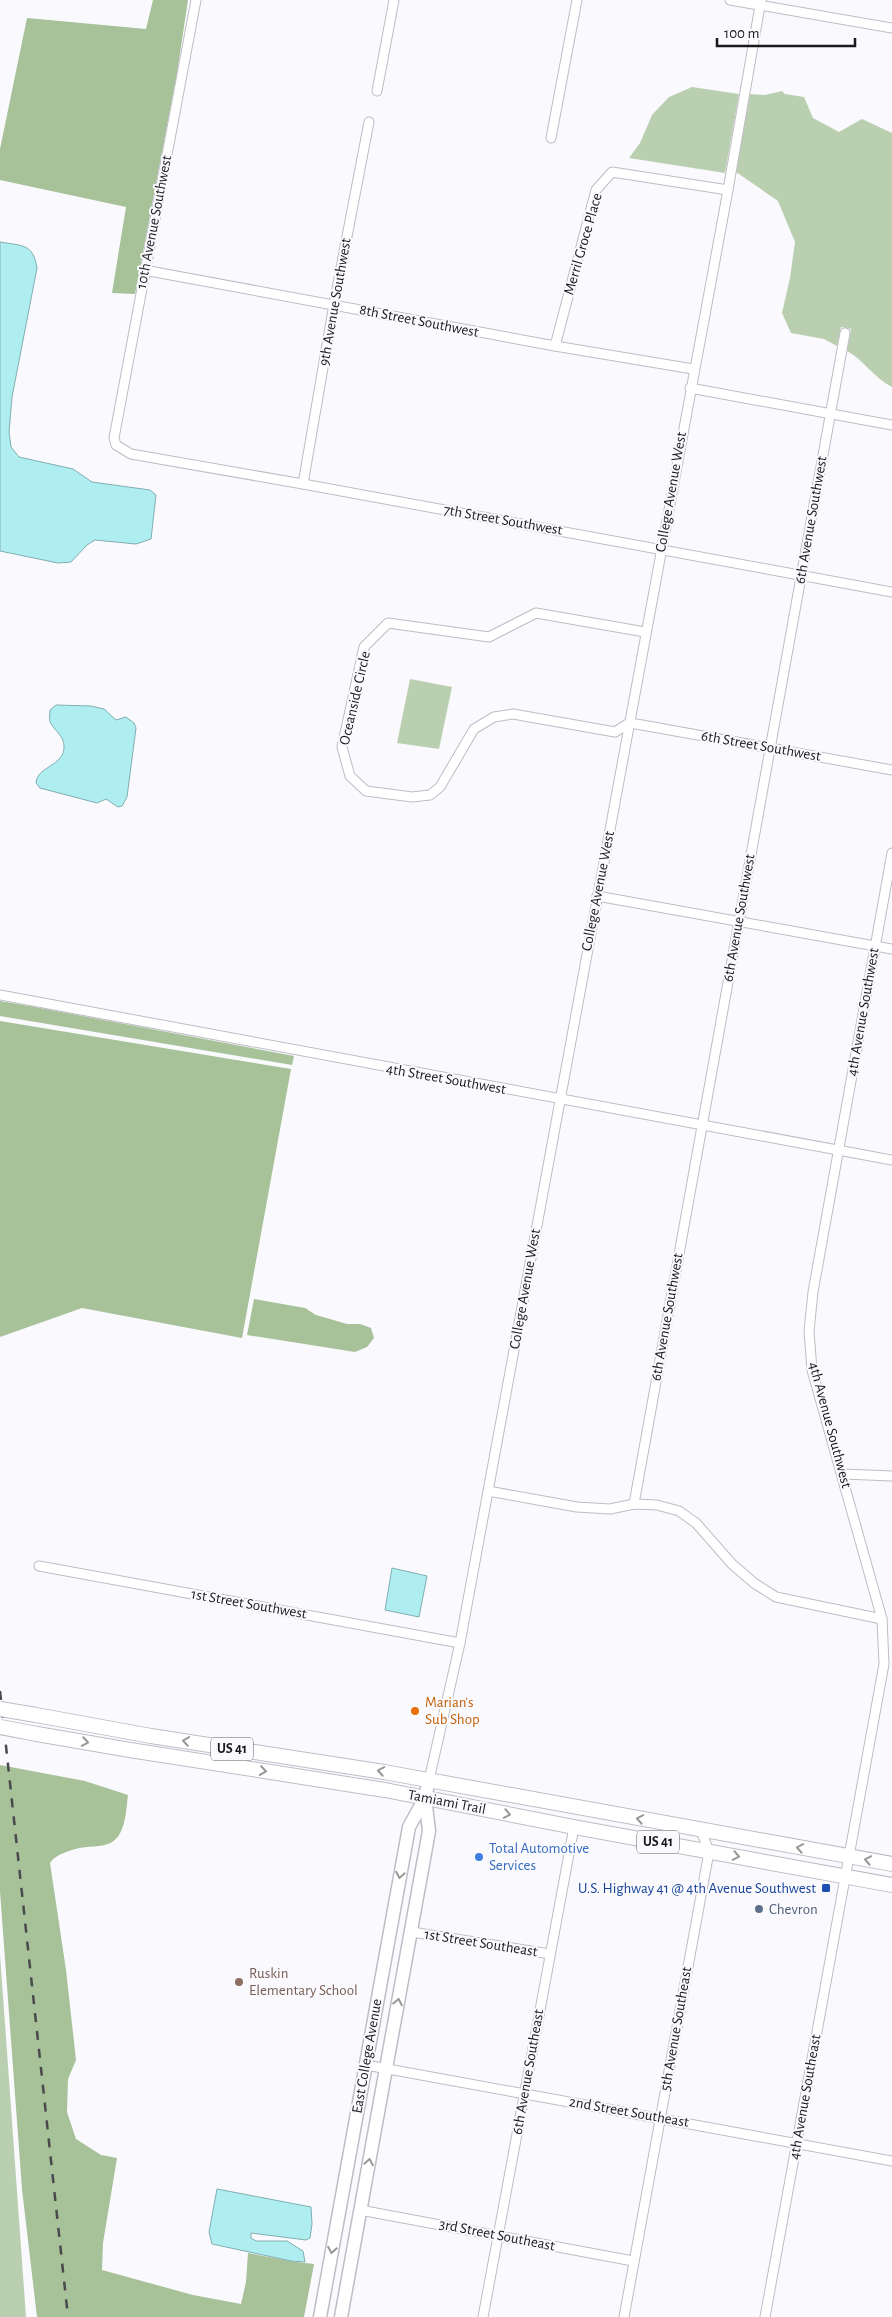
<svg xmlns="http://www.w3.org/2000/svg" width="892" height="2317" font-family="'Alegreya Sans',sans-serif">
	<rect width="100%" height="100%" fill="#f9f9fe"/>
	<g fill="#bacfb0">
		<polygon points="692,87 739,94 725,173 629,158 640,143 652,115 669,97"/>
		<path d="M782,91L785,94L804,97L813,118L839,132L862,119L892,133V387C874,378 865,361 847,351L851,329L841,327L837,346L824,339L791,333L782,313L790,278L795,242L778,201L736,172L750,94L765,95Z"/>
		<polygon points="410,679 452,687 439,749 397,743"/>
		<polygon points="0,1954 26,2317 0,2317"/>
	</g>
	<g fill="#a7c198">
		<polygon points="153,0 188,0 177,73 135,294 112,293 126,207 0,180 0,149 27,18 146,29"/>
		<polygon points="0,1001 35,1007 294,1056 292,1065 0,1016"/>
		<polygon points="0,1021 291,1069 242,1338 82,1308 0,1337"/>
		<polygon points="254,1299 305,1308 316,1315 347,1324 360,1324 371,1328 374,1338 367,1347 355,1352 247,1335"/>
		<path d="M0,1765L85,1781L128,1795C126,1810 126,1838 108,1844C96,1848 84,1845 69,1851C61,1854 55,1856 50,1863L66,1970L76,2060L68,2079L67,2112L76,2139L101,2155L117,2158L103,2243L102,2270L193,2295L241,2304L246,2282L248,2253L296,2262L314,2264L304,2317H37L22,2189L0,1891Z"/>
	</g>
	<g fill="#aeeef1" stroke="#82aeb1">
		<path d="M0,242C22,246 33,243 37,268L12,397L9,432L11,447L19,457L73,469L92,482L150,490L156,495L151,539L136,544L95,540L87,545L71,562L58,563L0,551Z"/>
		<path d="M56,705L91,706L104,709L116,720L126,717L134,723L136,728L127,797L122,806L118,807L106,799L97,803L40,788L36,783C37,766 65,766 64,746C64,736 54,730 50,722C49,719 50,713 50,710Z"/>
		<polygon points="392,1568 427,1576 419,1617 385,1610"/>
		<polygon points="217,2189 311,2207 312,2224 310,2238 306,2240 251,2233 251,2238 256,2241 287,2241 303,2251 305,2262 291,2261 212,2244 209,2232"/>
	</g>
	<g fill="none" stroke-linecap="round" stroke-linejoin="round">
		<g stroke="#bebdc6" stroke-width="11">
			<g id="minor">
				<polyline points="196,0 114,438 116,445 131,454 303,484 892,592"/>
				<polyline points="730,0 892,28"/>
				<polyline points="377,91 394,0"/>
				<polyline points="551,138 577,0"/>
				<polyline points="144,270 555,346 693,369"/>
				<polyline points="555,346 596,190 612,172 728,190"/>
				<polyline points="690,388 892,425"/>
				<polyline points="303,484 334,304 369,122"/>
				<polyline points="645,632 536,613 489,637 388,623 364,647 342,747 350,776 366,791 412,797 430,795 440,787 474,729 494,717 513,714 615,732 629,723 642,725 892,770"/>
				<polyline points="597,896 892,949"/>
				<polyline points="0,995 892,1160"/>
				<polyline points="843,1474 892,1476"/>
				<polyline points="488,1491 577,1507 610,1509 634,1504 657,1505 679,1511 696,1523 732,1564 754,1583 776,1597 882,1619"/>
				<polyline points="634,1504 845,333"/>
				<polyline points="39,1566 460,1643"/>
				<polyline points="429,1780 460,1643 728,190 761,0"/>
				<polyline points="412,1932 550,1954"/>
				<polyline points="366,2065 892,2161"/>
				<polyline points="360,2210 633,2261"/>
				<polyline points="483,2317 574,1827"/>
				<polyline points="624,2317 709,1852 701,1830"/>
				<polyline points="765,2317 884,1664 882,1619 812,1370 809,1331 813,1292 892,853"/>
			</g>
		</g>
		<g stroke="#bebdc6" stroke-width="15">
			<g id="secondary">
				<polyline points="320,2317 409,1827 425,1798 429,1780"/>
				<polyline points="341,2317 429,1831 425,1798"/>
			</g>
		</g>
		<g stroke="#bebdc6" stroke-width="16">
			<g id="primary">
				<polyline points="36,1715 151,1736 384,1772 892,1864"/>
				<polyline points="37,1734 130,1750 385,1790 574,1827 892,1885"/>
			</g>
		</g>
		<use href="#minor" stroke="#fff" stroke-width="9"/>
		<use href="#secondary" stroke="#fff" stroke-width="12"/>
		<use href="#primary" stroke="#fff" stroke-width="14"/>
		<polyline stroke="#4a4a4e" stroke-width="2.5" stroke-dasharray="9 9" stroke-linecap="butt" points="0,1691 68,2317"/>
		<g stroke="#bebdc6" stroke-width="16" stroke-linecap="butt">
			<g id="primary-bridge">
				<polyline points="0,1709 36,1715"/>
				<polyline points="0,1727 37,1734"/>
			</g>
		</g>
		<use href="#primary-bridge" stroke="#fff" stroke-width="14"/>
	</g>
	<defs><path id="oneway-chevron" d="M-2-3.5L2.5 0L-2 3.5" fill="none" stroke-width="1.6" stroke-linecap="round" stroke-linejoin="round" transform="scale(1.25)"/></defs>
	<g stroke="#989899">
		<use href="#oneway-chevron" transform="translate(186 1741) rotate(-171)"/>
		<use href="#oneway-chevron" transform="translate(85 1742) rotate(10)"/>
		<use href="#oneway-chevron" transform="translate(263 1771) rotate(9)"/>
		<use href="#oneway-chevron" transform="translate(381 1771) rotate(-170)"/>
		<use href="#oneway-chevron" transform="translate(507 1814) rotate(11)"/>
		<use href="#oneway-chevron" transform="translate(640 1819) rotate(-170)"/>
		<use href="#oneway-chevron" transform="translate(800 1848) rotate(-170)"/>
		<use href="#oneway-chevron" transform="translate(736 1856) rotate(11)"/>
		<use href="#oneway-chevron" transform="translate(868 1860) rotate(-169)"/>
		<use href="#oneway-chevron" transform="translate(400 1875) rotate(100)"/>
		<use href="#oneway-chevron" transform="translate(398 2002) rotate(-79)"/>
		<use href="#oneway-chevron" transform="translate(369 2162) rotate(-80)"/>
		<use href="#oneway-chevron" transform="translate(332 2250) rotate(100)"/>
	</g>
	<circle fill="#e8710a" stroke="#f9f9fe" stroke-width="2" cx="415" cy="1711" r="5"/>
	<circle fill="#3f7fe0" stroke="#f9f9fe" stroke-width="2" cx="479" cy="1857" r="5"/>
	<rect fill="#1a4fb4" stroke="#f9f9fe" stroke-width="2" x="821" y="1883" width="10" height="10" rx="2.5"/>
	<circle fill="#5c6f8a" stroke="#f9f9fe" stroke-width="2" cx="759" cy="1909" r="5"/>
	<circle fill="#8d6e63" stroke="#f9f9fe" stroke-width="2" cx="239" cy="1982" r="5"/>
	<g text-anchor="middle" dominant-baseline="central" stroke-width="4" stroke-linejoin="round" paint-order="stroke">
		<g fill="#f9f9fe" stroke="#5d5d60" stroke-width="1">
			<rect x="211" y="1737.5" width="42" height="23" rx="4"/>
			<rect x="637" y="1830.5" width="42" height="23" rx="4"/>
		</g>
		<g font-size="14" font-weight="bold" fill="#1a1a1d">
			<text x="232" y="1749">US 41</text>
			<text x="658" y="1842">US 41</text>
		</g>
		<g font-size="15" fill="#1a1a1d" stroke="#f9f9fe">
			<text transform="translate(154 222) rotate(-79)">10th Avenue Southwest</text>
			<text transform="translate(583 244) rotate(-74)">Merril Groce Place</text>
			<text transform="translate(335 302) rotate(-80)">9th Avenue Southwest</text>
			<text transform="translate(419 321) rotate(11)">8th Street Southwest</text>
			<text transform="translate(671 492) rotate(-80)">College Avenue West</text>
			<text transform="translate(503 520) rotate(10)">7th Street Southwest</text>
			<text transform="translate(811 520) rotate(-80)">6th Avenue Southwest</text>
			<text transform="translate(355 698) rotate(-77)">Oceanside Circle</text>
			<text transform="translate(761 746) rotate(10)">6th Street Southwest</text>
			<text transform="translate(598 891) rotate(-79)">College Avenue West</text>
			<text transform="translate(739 918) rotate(-80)">6th Avenue Southwest</text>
			<text transform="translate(863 1012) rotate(-80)">4th Avenue Southwest</text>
			<text transform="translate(446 1079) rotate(10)">4th Street Southwest</text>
			<text transform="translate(525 1289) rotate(-80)">College Avenue West</text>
			<text transform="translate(667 1317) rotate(-80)">6th Avenue Southwest</text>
			<text transform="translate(830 1425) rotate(75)">4th Avenue Southwest</text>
			<text transform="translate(249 1604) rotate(10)">1st Street Southwest</text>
			<text transform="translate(447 1802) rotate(11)">Tamiami Trail</text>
			<text transform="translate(481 1943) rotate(9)">1st Street Southeast</text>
			<text transform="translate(676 2029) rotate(-80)">5th Avenue Southeast</text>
			<text transform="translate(367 2056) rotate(-80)">East College Avenue</text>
			<text transform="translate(528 2072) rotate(-80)">6th Avenue Southeast</text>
			<text transform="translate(805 2097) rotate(-80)">4th Avenue Southeast</text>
			<text transform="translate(629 2112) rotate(10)">2nd Street Southeast</text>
			<text transform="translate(497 2235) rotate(11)">3rd Street Southeast</text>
		</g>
		<g font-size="15" fill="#c56008" stroke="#f9f9fe" text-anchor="start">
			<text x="425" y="1702">Marian's<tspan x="425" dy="17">Sub Shop</tspan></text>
		</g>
		<g font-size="15" fill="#366cbe" stroke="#f9f9fe" text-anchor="start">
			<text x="489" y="1848">Total Automotive<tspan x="489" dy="17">Services</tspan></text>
		</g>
		<g font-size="15" fill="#164399" stroke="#f9f9fe" text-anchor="end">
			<text x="816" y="1888">U.S. Highway 41 @ 4th Avenue Southwest</text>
		</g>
		<g font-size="15" fill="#4e5e75" stroke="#f9f9fe" text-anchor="start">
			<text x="769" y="1909">Chevron</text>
		</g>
		<g font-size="15" fill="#785e54" stroke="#f9f9fe" text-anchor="start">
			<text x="249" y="1973">Ruskin<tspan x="249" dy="17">Elementary School</tspan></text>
		</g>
	</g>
	<path d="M717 38v8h138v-8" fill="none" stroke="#1a1a1d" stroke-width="2.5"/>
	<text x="724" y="38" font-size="15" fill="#1a1a1d" stroke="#f9f9fe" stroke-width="4" paint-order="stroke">100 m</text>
</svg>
